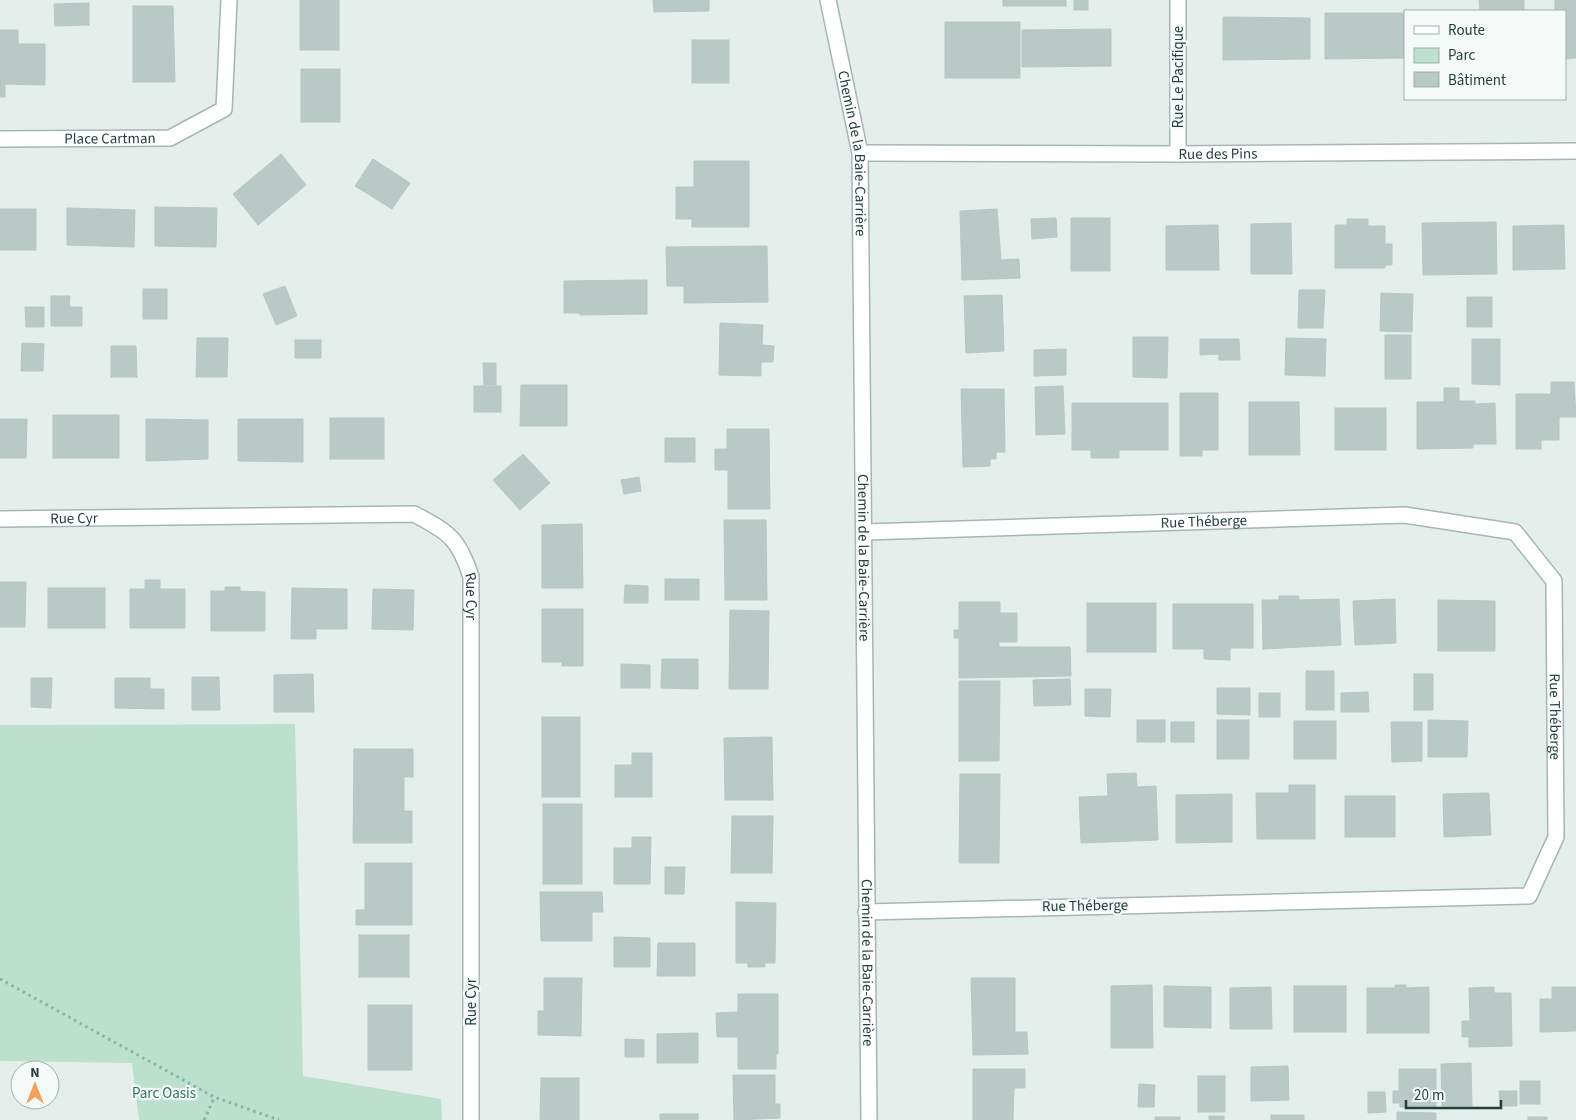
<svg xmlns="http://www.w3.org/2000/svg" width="1576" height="1120" font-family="'Source Sans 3',sans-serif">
	<rect width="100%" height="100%" fill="#e4eeeb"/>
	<polygon fill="#bddfcd" points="295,724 303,1076 441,1099 442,1120 139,1120 132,1063 0,1061 0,725"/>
	<g fill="#b9c9c5" stroke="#b6c8c4">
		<rect x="300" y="0" width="39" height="50"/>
		<polygon points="653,0 709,0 709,11 654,12"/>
		<rect x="1003" y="0" width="63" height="6"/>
		<rect x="1074" y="0" width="14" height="10"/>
		<polygon points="1479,0 1524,0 1524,11 1480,11"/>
		<polygon points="1555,0 1576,0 1576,58 1565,59 1565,11 1555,11"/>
		<polygon points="89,3 89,25 55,26 54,4"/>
		<polygon points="133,6 173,6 175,82 133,82"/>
		<polygon points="1325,13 1405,13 1405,58 1325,59"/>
		<polygon points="1223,17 1310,18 1310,59 1223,60"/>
		<rect x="945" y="22" width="75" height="56"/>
		<polygon points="1111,29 1111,66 1022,67 1022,30"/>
		<polygon points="0,30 18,30 18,44 45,44 45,85 5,84 5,97 0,97"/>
		<rect x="692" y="40" width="37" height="43"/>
		<rect x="301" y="69" width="39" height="53"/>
		<polygon points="281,154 306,185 258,225 233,194"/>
		<polygon points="373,159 410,183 392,209 355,186"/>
		<polygon points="694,161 749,161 749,227 692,227 692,219 676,219 676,187 694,187"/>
		<polygon points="155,207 217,208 216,247 155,246"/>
		<polygon points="67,208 135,210 134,247 67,245"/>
		<rect x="0" y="209" width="36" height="41"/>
		<polygon points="997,209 1001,260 1019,259 1020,278 962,280 960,211"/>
		<polygon points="1056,218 1057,237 1032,239 1031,219"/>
		<rect x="1071" y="218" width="39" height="53"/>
		<polygon points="1347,219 1368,219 1368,226 1385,226 1385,244 1392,244 1392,265 1385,265 1385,268 1335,268 1335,225 1347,225"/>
		<polygon points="1496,222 1497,274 1423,275 1422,223"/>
		<polygon points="1291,223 1292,274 1251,274 1251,224"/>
		<polygon points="1218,225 1219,270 1166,270 1166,226"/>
		<polygon points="1564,225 1565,269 1513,270 1513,226"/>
		<polygon points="767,246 768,302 684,303 684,286 667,286 666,247"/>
		<polygon points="647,280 647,314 580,315 580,313 564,313 564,281"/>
		<polygon points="285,286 297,316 276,325 263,294"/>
		<rect x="143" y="289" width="24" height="30"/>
		<polygon points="1299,290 1325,290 1323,328 1298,328"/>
		<polygon points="1381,293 1413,294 1412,332 1380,331"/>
		<polygon points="1002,295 1004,351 966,353 964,296"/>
		<polygon points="51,296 70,296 69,307 82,307 82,326 51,326"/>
		<rect x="1467" y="297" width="25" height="30"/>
		<polygon points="25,307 44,307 44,327 26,327"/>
		<polygon points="720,323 763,325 762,345 774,346 773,362 761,362 761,376 719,375"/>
		<rect x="1385" y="335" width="26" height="44"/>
		<polygon points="1133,337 1168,337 1167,378 1133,377"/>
		<polygon points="197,338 228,338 227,377 196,377"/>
		<polygon points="1286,338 1326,339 1325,376 1285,375"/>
		<polygon points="1200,339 1239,339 1240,360 1219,360 1219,354 1200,355"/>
		<polygon points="1472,339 1500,339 1500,385 1472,384"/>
		<rect x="295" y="340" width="26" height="18"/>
		<polygon points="22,343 44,344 43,371 21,371"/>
		<polygon points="111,346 136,346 137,377 111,377"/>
		<polygon points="1066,349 1066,375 1034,376 1034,350"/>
		<polygon points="483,363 496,363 496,385 484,385"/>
		<polygon points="1551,382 1574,382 1576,417 1559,417 1559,440 1541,440 1541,449 1516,449 1516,394 1551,394"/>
		<polygon points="521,385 567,385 567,426 520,426"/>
		<rect x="474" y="386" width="27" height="26"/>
		<polygon points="1063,386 1065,434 1036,435 1035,387"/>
		<polygon points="1444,388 1459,388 1459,401 1475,401 1475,404 1495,403 1496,444 1473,444 1473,448 1417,449 1417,402 1444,402"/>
		<polygon points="961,389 1004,389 1005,452 996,452 996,459 990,459 990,466 963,467"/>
		<polygon points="1180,393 1218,393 1218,450 1202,450 1202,456 1180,456"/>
		<polygon points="1249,402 1299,402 1300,455 1249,455"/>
		<polygon points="1072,403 1168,403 1168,450 1119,450 1119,458 1091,458 1091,450 1072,450"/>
		<rect x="1335" y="408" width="51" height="42"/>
		<rect x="53" y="415" width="66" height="43"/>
		<rect x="330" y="418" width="54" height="41"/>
		<polygon points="0,419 27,419 26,458 0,458"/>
		<polygon points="146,419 208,420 208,459 146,461"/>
		<polygon points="238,419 303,419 303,462 238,461"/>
		<polygon points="727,429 769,429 770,509 728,509 728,470 715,470 715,449 727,449"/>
		<rect x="665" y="438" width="30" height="24"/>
		<polygon points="523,454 550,483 520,510 493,480"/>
		<polygon points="639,477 641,491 624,494 621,480"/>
		<polygon points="724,520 766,520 767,600 725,600"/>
		<polygon points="579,524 582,524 583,588 542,588 542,525"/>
		<rect x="665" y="579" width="34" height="21"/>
		<polygon points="145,580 160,580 160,589 185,589 185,628 130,628 130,589 145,589"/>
		<polygon points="0,582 26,582 25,627 0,627"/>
		<polygon points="625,585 648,586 648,603 624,603"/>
		<polygon points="225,587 240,587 240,591 265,592 265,631 211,631 211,591 225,591"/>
		<rect x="48" y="588" width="57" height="40"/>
		<polygon points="292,588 347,589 347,629 316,629 316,639 291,639"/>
		<polygon points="373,589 414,590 413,630 372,629"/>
		<polygon points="1279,596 1299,596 1299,600 1339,599 1341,645 1263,649 1262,600 1279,600"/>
		<polygon points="1395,599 1396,643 1355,645 1353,601"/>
		<polygon points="1438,600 1495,601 1495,651 1438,651"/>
		<polygon points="959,602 1000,602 1000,613 1017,613 1017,642 999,642 999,647 1070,647 1071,676 959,678 959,638 954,638 954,630 959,630"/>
		<rect x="1087" y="603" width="69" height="49"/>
		<polygon points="1173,604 1253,604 1253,648 1230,648 1230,660 1204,659 1204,649 1173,649"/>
		<polygon points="542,609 583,609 583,666 562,666 562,662 542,662"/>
		<polygon points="730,610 769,611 768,689 729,689"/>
		<polygon points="662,659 698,659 698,689 661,688"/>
		<polygon points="621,664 650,665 650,688 621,688"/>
		<rect x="1306" y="671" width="28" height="39"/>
		<polygon points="313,674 314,712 274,712 274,675"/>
		<rect x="1414" y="674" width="19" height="36"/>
		<polygon points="192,677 219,677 220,710 192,710"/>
		<polygon points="31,678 52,678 51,708 31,707"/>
		<polygon points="115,678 150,678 150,689 164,689 164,709 115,708"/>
		<polygon points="1070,679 1071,705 1034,706 1033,680"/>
		<polygon points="959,681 1000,681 999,761 959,761"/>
		<polygon points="1217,688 1250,688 1250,715 1217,714"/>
		<polygon points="1085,689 1111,689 1110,717 1085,716"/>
		<polygon points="1368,692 1369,712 1341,712 1341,693"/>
		<rect x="1259" y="693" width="21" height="24"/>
		<rect x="542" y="717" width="38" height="80"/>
		<rect x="1137" y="720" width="28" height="22"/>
		<rect x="1217" y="720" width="32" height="39"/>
		<polygon points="1428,720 1468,721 1467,757 1428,757"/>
		<rect x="1294" y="721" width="42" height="38"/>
		<rect x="1171" y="722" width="23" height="20"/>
		<polygon points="1391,722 1422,722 1422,761 1392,762"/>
		<polygon points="772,737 773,800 725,800 724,738"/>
		<polygon points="354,749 413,749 413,777 404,777 404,811 412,811 412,843 353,843"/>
		<polygon points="632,753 652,753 652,797 615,797 615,765 632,765"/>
		<polygon points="1136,773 1137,787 1156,786 1158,840 1081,843 1079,797 1108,796 1107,774"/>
		<polygon points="960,774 1000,774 999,863 959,863"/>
		<polygon points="1289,785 1315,785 1315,839 1257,839 1256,793 1289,793"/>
		<polygon points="1489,793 1491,835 1444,837 1443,794"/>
		<polygon points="1232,794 1232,842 1176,843 1176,795"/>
		<rect x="1345" y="796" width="50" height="41"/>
		<rect x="543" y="804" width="39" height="80"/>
		<polygon points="732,816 773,816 772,873 731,873"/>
		<polygon points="632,837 651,837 650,884 614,884 614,848 632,848"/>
		<polygon points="365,863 412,863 412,925 356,925 356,910 365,910"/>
		<polygon points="665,867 685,867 684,894 665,894"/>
		<polygon points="540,892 602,892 603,912 592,912 592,941 541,941"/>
		<polygon points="736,902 776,903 775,963 765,963 765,967 748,967 748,963 736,963"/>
		<rect x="359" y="935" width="50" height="42"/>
		<polygon points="614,937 650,938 650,967 614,967"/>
		<polygon points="658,943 695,943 695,976 657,976"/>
		<polygon points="544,978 582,978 581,1036 538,1035 538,1011 544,1011"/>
		<polygon points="971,978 1015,978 1015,1032 1027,1032 1028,1054 973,1055"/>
		<polygon points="1152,985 1153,1048 1111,1048 1111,986"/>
		<polygon points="1395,985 1406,985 1406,988 1429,987 1429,1033 1367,1033 1367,988 1395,988"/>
		<polygon points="1164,986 1211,987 1211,1028 1164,1027"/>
		<rect x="1294" y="986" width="52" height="46"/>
		<polygon points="1271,987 1272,1029 1230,1029 1230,988"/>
		<polygon points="1494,987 1494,993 1511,993 1512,1046 1469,1047 1469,1037 1462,1037 1462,1021 1470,1021 1469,988"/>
		<polygon points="1552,987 1576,987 1576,1031 1540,1032 1540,999 1552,999"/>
		<polygon points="738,994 778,994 778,1054 776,1054 776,1069 738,1069 738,1037 717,1037 716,1013 738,1012"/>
		<rect x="368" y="1005" width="44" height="65"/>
		<polygon points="698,1033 698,1063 657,1063 657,1034"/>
		<polygon points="625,1039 644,1040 644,1057 625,1057"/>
		<polygon points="1471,1063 1472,1106 1442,1106 1441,1064"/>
		<polygon points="1288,1066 1289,1100 1251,1101 1251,1067"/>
		<polygon points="973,1069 1025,1069 1025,1088 1014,1088 1013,1120 973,1120"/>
		<polygon points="1399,1069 1436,1069 1436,1108 1400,1107 1400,1103 1393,1103 1393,1091 1399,1091"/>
		<polygon points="733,1075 775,1075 775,1104 780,1104 780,1118 734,1120"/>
		<rect x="1198" y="1076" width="27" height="36"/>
		<polygon points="541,1078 579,1078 579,1120 540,1120"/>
		<rect x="1520" y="1081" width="20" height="23"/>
		<polygon points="1139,1084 1155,1085 1154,1107 1138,1107"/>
		<polygon points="1499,1091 1517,1091 1517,1106 1500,1106"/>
		<polygon points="1368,1092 1385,1092 1386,1112 1368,1113"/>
		<polygon points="1397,1112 1436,1113 1436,1120 1397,1120"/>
		<rect x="660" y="1114" width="38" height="6"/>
		<rect x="1271" y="1115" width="33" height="5"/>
		<rect x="1209" y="1116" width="15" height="4"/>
		<rect x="1155" y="1117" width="25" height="3"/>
		<rect x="1528" y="1117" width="19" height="3"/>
	</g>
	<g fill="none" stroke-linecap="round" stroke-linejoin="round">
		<g stroke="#a6b6b4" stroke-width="18">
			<g id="street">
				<path id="s1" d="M828,0L860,153L869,1120"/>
				<polyline points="1178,0 1178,154"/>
				<path id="s2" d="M0,139L170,138L224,109L229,0"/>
				<path id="s3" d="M860,153L1178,154L1576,151"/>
				<path id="s4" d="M0,519L414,514C449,532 459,539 471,577V1120"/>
				<path id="s5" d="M865,532L1405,515L1515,532L1554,581L1556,837L1529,896L866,912"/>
			</g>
		</g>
		<g stroke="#84b2ac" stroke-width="3" stroke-dasharray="2.5 4" stroke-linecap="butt">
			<polyline points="0,979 214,1097 279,1120"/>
			<polyline points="204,1120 214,1098"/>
		</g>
		<use href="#street" stroke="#fff" stroke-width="15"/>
	</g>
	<g text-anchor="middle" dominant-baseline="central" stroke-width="4.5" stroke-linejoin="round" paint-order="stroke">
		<g font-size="15" fill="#23403e" stroke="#f5faf8">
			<text transform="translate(1178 77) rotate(-90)">Rue Le Pacifique</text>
			<text stroke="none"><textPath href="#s2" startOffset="110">Place Cartman</textPath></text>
			<text stroke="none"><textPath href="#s3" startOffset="358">Rue des Pins</textPath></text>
			<text stroke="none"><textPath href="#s1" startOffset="156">Chemin de la Baie-Carrière</textPath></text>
			<text stroke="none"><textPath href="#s4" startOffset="74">Rue Cyr</textPath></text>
			<text stroke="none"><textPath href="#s5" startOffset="339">Rue Théberge</textPath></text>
			<text stroke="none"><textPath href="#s1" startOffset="561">Chemin de la Baie-Carrière</textPath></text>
			<text stroke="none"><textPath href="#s4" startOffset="522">Rue Cyr</textPath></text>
			<text stroke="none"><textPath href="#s5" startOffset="850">Rue Théberge</textPath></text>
			<text transform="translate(1085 906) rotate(-1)">Rue Théberge</text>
			<text stroke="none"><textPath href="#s1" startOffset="966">Chemin de la Baie-Carrière</textPath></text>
			<text transform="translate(471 1002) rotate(-90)">Rue Cyr</text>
		</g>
		<g font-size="15" fill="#2c7758" stroke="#f5faf8">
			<text x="164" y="1093">Parc Oasis</text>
		</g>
	</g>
	<rect x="1404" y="10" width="162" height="90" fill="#f5faf8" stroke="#a1b0ae"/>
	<rect x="1414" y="26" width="25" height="8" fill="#ffffff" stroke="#a1b0ae"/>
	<text x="1448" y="35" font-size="15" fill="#23403e">Route</text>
	<rect x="1414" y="48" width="25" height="15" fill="#bddfcd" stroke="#a1b0ae"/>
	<text x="1448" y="60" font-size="15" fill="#23403e">Parc</text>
	<rect x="1414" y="72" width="25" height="15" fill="#b9c9c5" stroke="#a1b0ae"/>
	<text x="1448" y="85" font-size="15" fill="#23403e">Bâtiment</text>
	<g transform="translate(35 1085)"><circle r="24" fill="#f5faf8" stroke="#a1b0ae"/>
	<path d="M0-4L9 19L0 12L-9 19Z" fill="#f3a05c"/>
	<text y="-8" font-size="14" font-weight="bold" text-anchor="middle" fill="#23403e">N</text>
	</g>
	<path d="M1406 1100v8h95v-8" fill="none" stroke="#23403e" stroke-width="2.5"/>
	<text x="1414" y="1100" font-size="15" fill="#23403e" stroke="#f5faf8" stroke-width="4" paint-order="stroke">20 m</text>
</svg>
